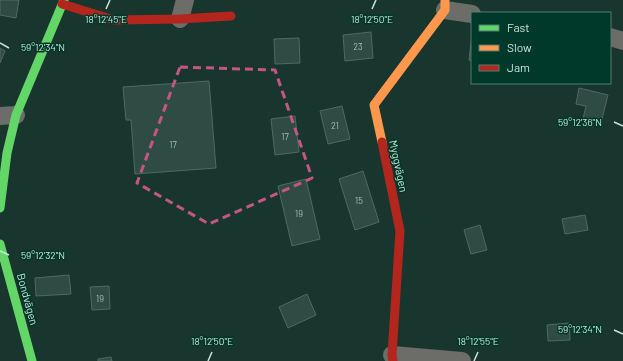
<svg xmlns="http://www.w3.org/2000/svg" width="623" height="361" font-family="Barlow,sans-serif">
	<rect width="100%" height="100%" fill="#19362e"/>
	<g fill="#2f4c44" stroke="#516860">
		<polygon points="0,0 19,0 16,18 0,15"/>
		<polygon points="371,32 373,58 345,61 343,35"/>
		<polygon points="299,38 300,63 275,64 274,39"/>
		<polygon points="471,42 472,42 472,61 469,60"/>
		<polygon points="0,48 5,51 0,63"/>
		<polygon points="209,81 216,168 135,174 131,120 126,120 123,87"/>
		<polygon points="579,88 608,95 601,123 583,119 586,106 576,104"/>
		<polygon points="342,106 350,139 328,144 320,111"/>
		<polygon points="295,116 299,152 275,155 271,119"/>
		<polygon points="363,171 379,222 355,230 339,179"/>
		<polygon points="306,179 320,239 292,246 278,186"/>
		<polygon points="585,215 588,230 565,234 562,219"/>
		<polygon points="480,225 487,250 471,254 464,230"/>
		<polygon points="69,275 71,294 36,296 35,278"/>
		<polygon points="109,286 110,309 92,310 90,287"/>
		<polygon points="307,294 316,315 288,328 279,307"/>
		<polygon points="569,323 570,340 548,341 547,325"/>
		<polygon points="111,357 112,361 98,361 98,359"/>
	</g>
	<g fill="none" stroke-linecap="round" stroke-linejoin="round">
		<g stroke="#6c6d68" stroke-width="18">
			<polyline points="445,10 472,14"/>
			<polyline points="180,19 185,0"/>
			<polyline points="610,37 623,41"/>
			<polyline points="0,116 16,115"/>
			<polyline points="392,355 462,361"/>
		</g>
		<g stroke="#63d668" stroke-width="9">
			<polyline points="0,208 7,153 16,115 64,0"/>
			<polyline points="0,244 32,361"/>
		</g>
		<polyline stroke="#ff974d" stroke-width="9" points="382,142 374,105 445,10 445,0"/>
		<g stroke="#b3261e" stroke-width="9">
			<polyline points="62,4 114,20 180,19 231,16"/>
			<polyline points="382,142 400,231 392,355 393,361"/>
		</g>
	</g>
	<path fill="none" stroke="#c55581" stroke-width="3" stroke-dasharray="8 5" stroke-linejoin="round" d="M180,67L275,70L312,178L209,224L137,183Z"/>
	<path fill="none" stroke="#cbe4da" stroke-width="1.5" d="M106,9L110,0M372,9L376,0M0,43L9,48M614,122L623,126M0,251L9,255M614,330L623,334M208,361L212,352M474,361L478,352"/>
	<g text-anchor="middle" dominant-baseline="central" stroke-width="3" stroke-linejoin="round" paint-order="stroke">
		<g font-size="9" fill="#a4beb4">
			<text x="358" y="46">23</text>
			<text x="335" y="125">21</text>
			<text x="285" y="136">17</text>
			<text x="173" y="144">17</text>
			<text x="359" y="200">15</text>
			<text x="299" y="213">19</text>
			<text x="100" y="298">19</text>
		</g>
		<g font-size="11" fill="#cbe4da" stroke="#003829">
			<text transform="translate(399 166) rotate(78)">Myggvägen</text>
			<text transform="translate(28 299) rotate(75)">Bondvägen</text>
		</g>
	</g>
	<g font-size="10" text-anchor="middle" fill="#cbe4da" stroke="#003829" stroke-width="3" stroke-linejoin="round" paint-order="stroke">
		<text x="106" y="23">18°12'45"E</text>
		<text x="372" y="23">18°12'50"E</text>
		<text x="43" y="51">59°12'34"N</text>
		<text x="580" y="126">59°12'36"N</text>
		<text x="43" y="259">59°12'32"N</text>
		<text x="580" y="333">59°12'34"N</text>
		<text x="212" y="345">18°12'50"E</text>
		<text x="478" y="345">18°12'55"E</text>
	</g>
	<rect x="471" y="12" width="140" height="72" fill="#003829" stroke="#517d70"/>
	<rect x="479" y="25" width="20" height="6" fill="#63d668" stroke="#517d70"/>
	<text x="507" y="32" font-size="12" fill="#cbe4da">Fast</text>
	<rect x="479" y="45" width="20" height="6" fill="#ff974d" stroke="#517d70"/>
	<text x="507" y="52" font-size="12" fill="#cbe4da">Slow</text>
	<rect x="479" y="65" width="20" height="6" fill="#b3261e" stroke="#517d70"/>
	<text x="507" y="72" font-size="12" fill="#cbe4da">Jam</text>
</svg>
